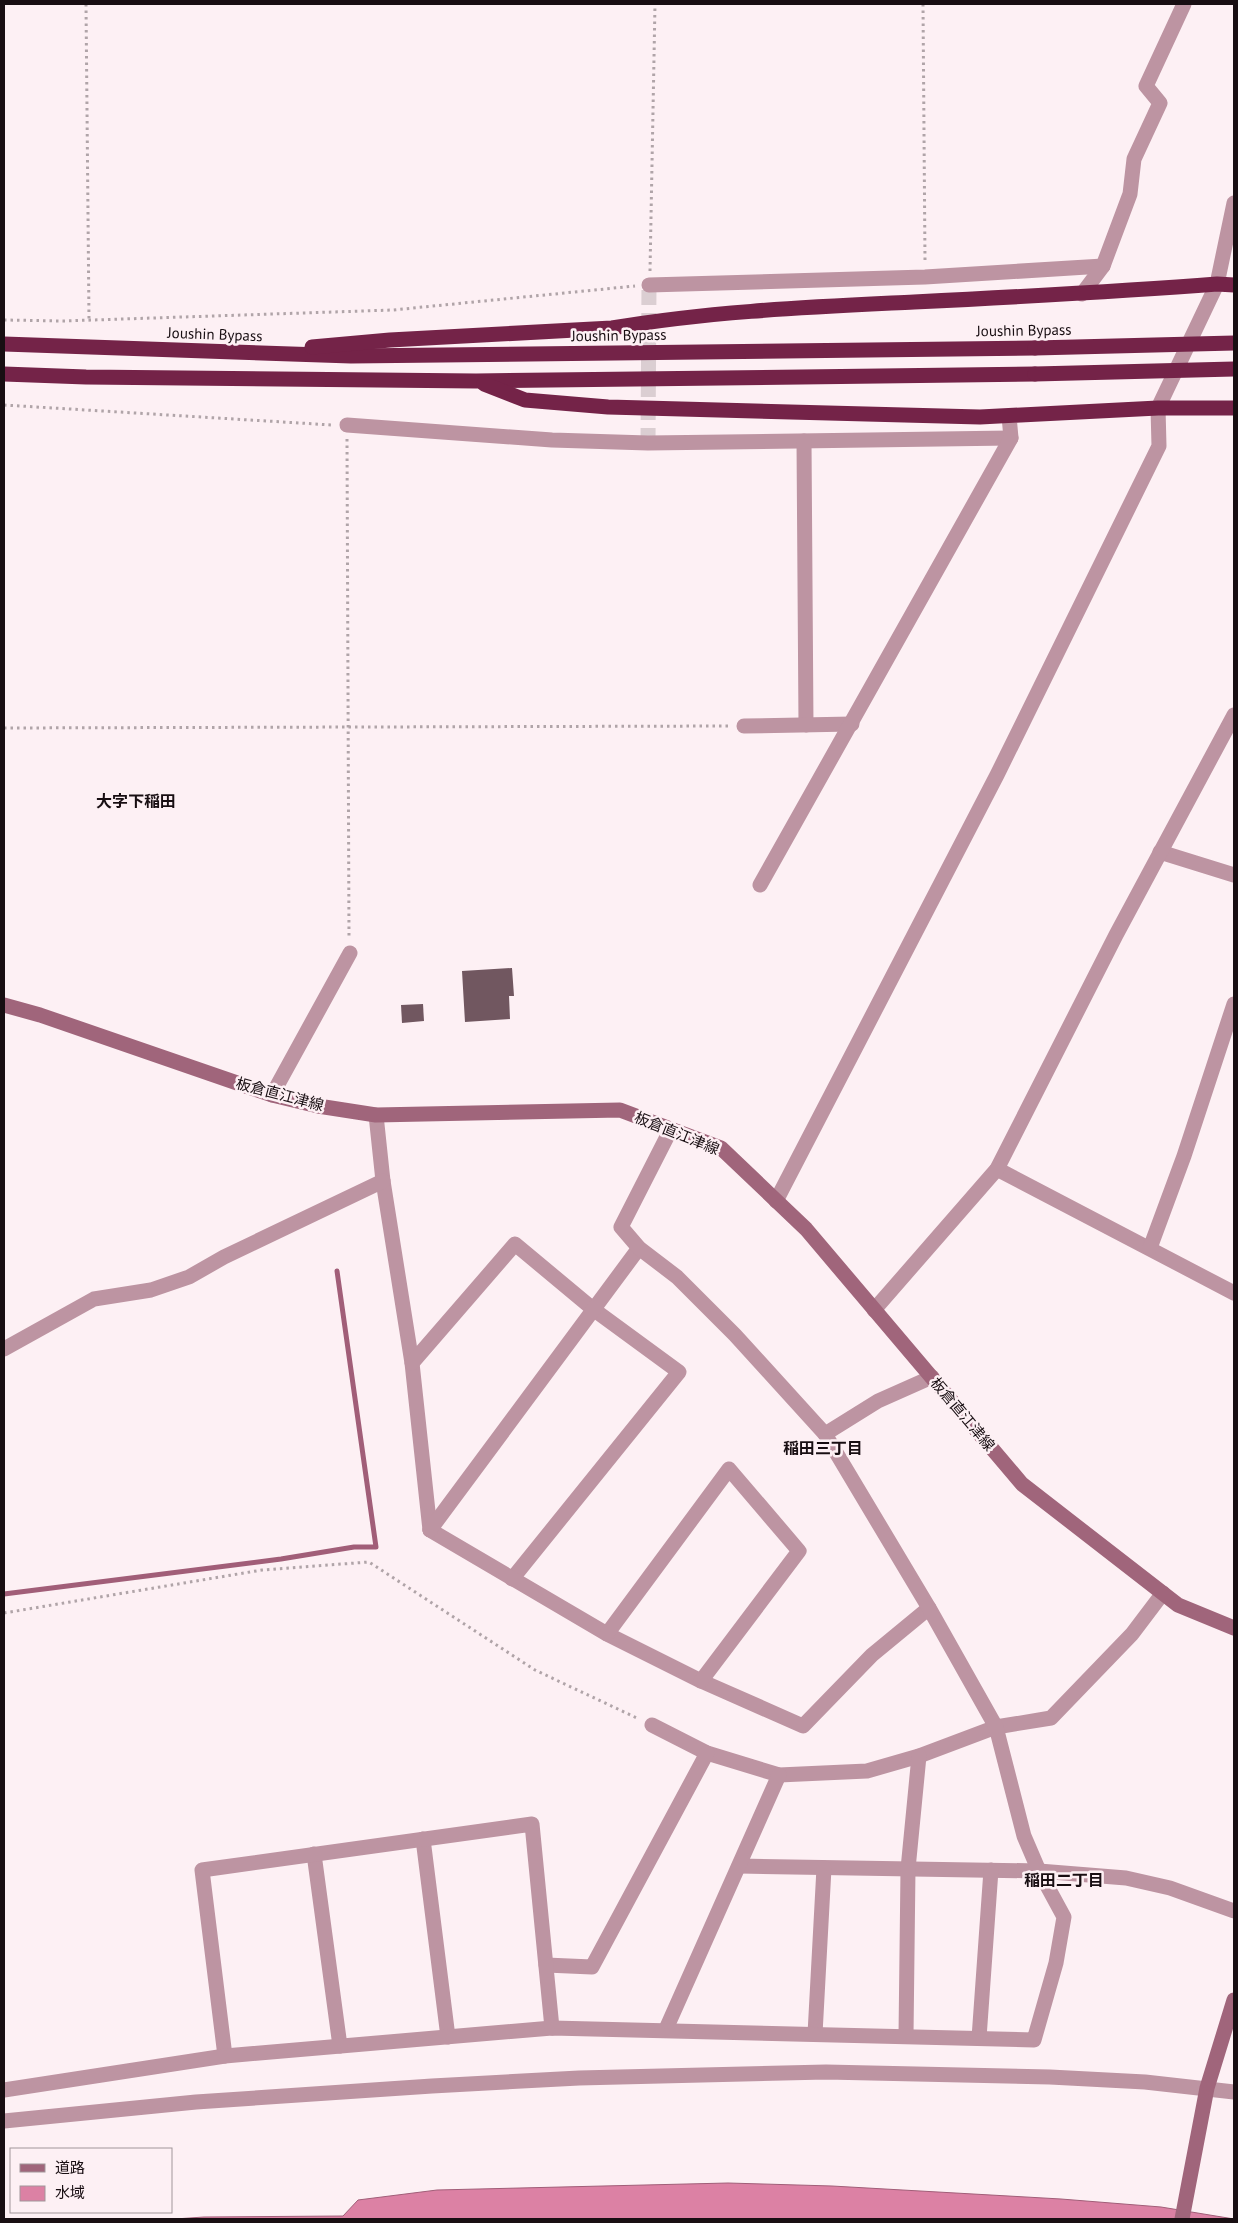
<svg xmlns="http://www.w3.org/2000/svg" width="1238" height="2223" font-family="'PT Sans','Noto Sans JP',sans-serif">
	<rect width="100%" height="100%" fill="#fdf0f4"/>
	<polygon fill="#dc81a4" stroke="#a15e78" points="728,2183 832,2186 1061,2199 1161,2207 1234,2219 175,2219 204,2217 343,2216 358,2200 437,2190"/>
	<g fill="none" stroke-linecap="round" stroke-linejoin="round">
		<polyline stroke="#a15e78" stroke-width="5" points="4,1594 281,1559 354,1547 376,1547 337,1271"/>
	</g>
	<g fill="#715760">
		<polygon points="512,968 514,996 509,996 510,1019 465,1022 462,971"/>
		<polygon points="423,1004 424,1021 402,1023 401,1005"/>
	</g>
	<g fill="none" stroke-linecap="round" stroke-linejoin="round">
		<polyline stroke="#dbced2" stroke-width="15" stroke-dasharray="15 8" stroke-linecap="butt" points="648,443 649,285"/>
		<g stroke="#b0a4a8" stroke-width="3" stroke-dasharray="2.5 4" stroke-linecap="butt">
			<polyline points="86,4 89,320"/>
			<polyline points="923,4 925,261"/>
			<polyline points="650,271 655,4"/>
			<polyline points="4,320 63,321 393,310 635,286"/>
			<polyline points="4,405 332,425"/>
			<polyline points="347,439 349,938"/>
			<polyline points="4,728 731,726"/>
			<polyline points="4,1613 262,1570 369,1562 535,1670 639,1719"/>
		</g>
		<g stroke="#bd94a2" stroke-width="15">
			<polyline points="649,285 925,277 1103,266"/>
			<polyline points="1082,294 1103,266 1130,194 1134,159 1160,103 1146,86 1184,4"/>
			<polyline points="347,425 552,440 648,443 1011,438"/>
			<polyline points="804,441 806,725"/>
			<polyline points="744,726 852,724"/>
			<polyline points="1160,852 1234,875"/>
			<polyline points="760,885 1011,438 1009,416"/>
			<polyline points="272,1095 350,953"/>
			<polyline points="376,1115 383,1181 412,1363 430,1530"/>
			<polyline points="997,1169 1234,1293"/>
			<polyline points="776,1201 997,775 1159,446 1158,408 1217,284 1234,203"/>
			<polyline points="1150,1248 1184,1156 1234,1004"/>
			<polyline points="874,1310 997,1169 1116,935 1234,715"/>
			<polyline points="4,1349 94,1299 151,1290 189,1277 224,1257 383,1181"/>
			<polyline points="412,1363 515,1244 593,1309 679,1372 512,1579"/>
			<polyline points="825,1434 878,1401 932,1377"/>
			<polyline points="430,1530 607,1634 701,1681 803,1726 872,1655 929,1608"/>
			<polyline points="430,1530 639,1248"/>
			<polyline points="607,1634 729,1469 799,1551 701,1681"/>
			<polyline points="652,1725 707,1753 779,1775 867,1771 919,1756 996,1727 1051,1718 1132,1634 1163,1593"/>
			<polyline points="423,1839 448,2037"/>
			<polyline points="314,1854 340,2046"/>
			<polyline points="739,1866 1039,1871 1126,1878 1170,1888 1234,1911"/>
			<polyline points="546,1965 592,1967 707,1753"/>
			<polyline points="666,2029 779,1775"/>
			<polyline points="815,2034 824,1868"/>
			<polyline points="906,2036 908,1869 919,1756"/>
			<polyline points="979,2038 991,1870"/>
			<polyline points="225,2056 202,1870 532,1824 552,2028"/>
			<polyline points="4,2090 225,2056 552,2028 1034,2040 1056,1963 1064,1917 1039,1871 1024,1836 996,1727 929,1608 825,1434 735,1335 677,1277 639,1248 621,1227 671,1129"/>
			<polyline points="4,2121 196,2102 432,2086 579,2078 826,2072 1050,2077 1145,2082 1234,2092"/>
		</g>
		<g stroke="#a0657b" stroke-width="15">
			<polyline points="4,1005 40,1015 272,1095 318,1106 376,1115 620,1110 721,1148 806,1229 1022,1484 1178,1605 1234,1628"/>
			<polyline points="1182,2219 1207,2088 1234,2000"/>
		</g>
		<g stroke="#742348" stroke-width="15">
			<polyline points="4,344 351,356 1035,348"/>
			<path d="M312,347L390,340L612,328C711,311 813,307 914,302C1015,297 1116,292 1217,284L1234,285"/>
			<polyline points="4,374 86,377 476,381 1035,374"/>
			<polyline points="484,384 525,400 608,407 980,417 1158,408 1234,408"/>
		</g>
		<g stroke="#742348" stroke-width="15">
			<polyline points="1035,348 1234,343"/>
			<polyline points="1035,374 1234,369"/>
		</g>
	</g>
	<g text-anchor="middle" dominant-baseline="central" stroke-width="5" stroke-linejoin="round" paint-order="stroke">
		<g font-size="15" fill="#180e12" stroke="#fdf0f4">
			<text transform="translate(1024 330) rotate(-1)">Joushin Bypass</text>
			<text transform="translate(215 334) rotate(2)">Joushin Bypass</text>
			<text transform="translate(619 335) rotate(-1)">Joushin Bypass</text>
			<text transform="translate(280 1094) rotate(15)">板倉直江津線</text>
			<text transform="translate(677 1133) rotate(22)">板倉直江津線</text>
			<text transform="translate(963 1414) rotate(50)">板倉直江津線</text>
		</g>
		<g font-size="16" font-weight="bold" fill="#180e12" stroke="#fdf0f4">
			<text x="136" y="801">大字下稲田</text>
			<text x="823" y="1448">稲田三丁目</text>
			<text x="1064" y="1880">稲田二丁目</text>
		</g>
	</g>
	<rect width="1238" height="2223" fill="none" stroke="#180e12" stroke-width="10"/>
	<rect x="10" y="2148" width="162" height="65" fill="#fdf0f4" stroke="#a1969a"/>
	<rect x="20" y="2164" width="25" height="8" fill="#a0657b" stroke="#a1969a"/>
	<text x="55" y="2173" font-size="15" fill="#180e12">道路</text>
	<rect x="20" y="2186" width="25" height="15" fill="#dc81a4" stroke="#a1969a"/>
	<text x="55" y="2198" font-size="15" fill="#180e12">水域</text>
</svg>
